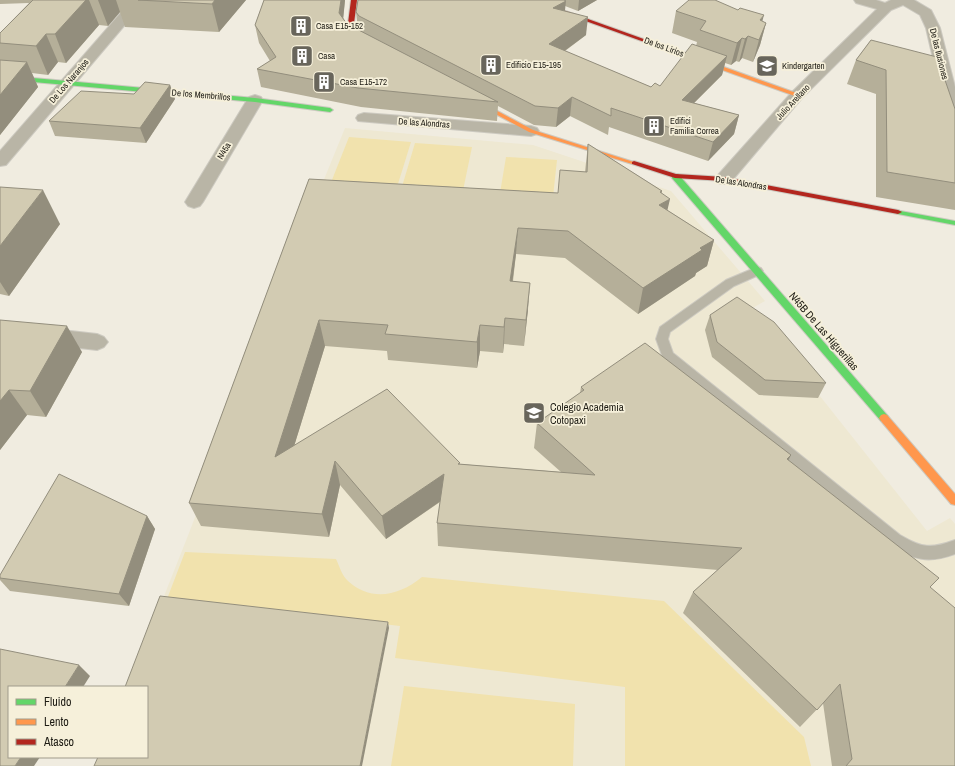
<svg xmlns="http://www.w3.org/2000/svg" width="955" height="766" font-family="'Archivo Narrow',sans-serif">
	<rect width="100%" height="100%" fill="#f0ece0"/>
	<polygon fill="#eee8d2" points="345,128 533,145 671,191 765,301 751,309 927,531 950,518 955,524 955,766 96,766 147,757 147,687 128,687 189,533 316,199"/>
	<g fill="#f1e2ad">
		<polygon points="349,137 411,142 393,200 326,195"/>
		<polygon points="415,143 472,147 460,205 398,200"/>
		<polygon points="506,157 557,160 551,215 497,211"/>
		<path d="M185,552L336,559C339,565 342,576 348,581C371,602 399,596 422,577L664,601L804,737L811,766H625V687L395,658L400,626L167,599Z"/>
		<polygon points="404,686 575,704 573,766 391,766"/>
	</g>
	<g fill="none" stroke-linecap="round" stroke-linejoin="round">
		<g stroke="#cdcac1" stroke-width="2">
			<path id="lane" d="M757,267L761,268L763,271L761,274L734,286L670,332L668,339L673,353L900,535C922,548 931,549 955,540V554C928,564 914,560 890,545L663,358L656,339L660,327L726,280Z"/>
		</g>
		<g stroke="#cdcac1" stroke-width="2">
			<g id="street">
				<polygon points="132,0 146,0 6,165 0,166 0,151"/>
				<polygon points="854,0 876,0 885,3 891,0 914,0 931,10 940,28 955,87 955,124 949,122 947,119 926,28 920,15 903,5 891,10 802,98 730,183 724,184 718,183 715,179 718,175 792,92 877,9 856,3"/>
				<polygon points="255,95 261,97 263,100 203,202 200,206 194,208 188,206 185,202 247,100 249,97"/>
				<polygon points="364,113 531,126 537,128 539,131 537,134 531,136 358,121 356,118 358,115"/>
				<polygon points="0,323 97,334 104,337 108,342 104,347 97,350 0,339"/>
			</g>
		</g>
		<g stroke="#cdcac1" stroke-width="2">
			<g id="fast">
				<polygon points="0,75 255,98 330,108 333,110 330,112 255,102 0,79"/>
				<polygon points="672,174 678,174 887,415 889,418 887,421 881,421 672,178"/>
				<polygon points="895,210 955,221 955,225 898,214 894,212"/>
			</g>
		</g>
		<g stroke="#cdcac1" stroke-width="2">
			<g id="slow">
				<polygon points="677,50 799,94 800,95 795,96 675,53 675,51"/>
				<polygon points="469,98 473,98 533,130 637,163 636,164 632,164 529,132 469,100"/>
				<polygon points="884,414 887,415 955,494 955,505 951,504 881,421 879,418 881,415"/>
			</g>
		</g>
		<g stroke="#cdcac1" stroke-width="2">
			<g id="jam">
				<path d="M351,0H357L353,31L357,37L369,44V46C360,47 352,38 347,31Z"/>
				<polygon points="527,0 535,0 680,52 675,53"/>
				<polygon points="634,161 676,174 724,177 898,210 902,212 898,214 724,181 675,178 632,164 632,162"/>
			</g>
		</g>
		<use href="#lane" fill="#b9b5a6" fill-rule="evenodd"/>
		<use href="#street" fill="#b9b5a6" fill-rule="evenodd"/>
		<use href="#fast" fill="#63d668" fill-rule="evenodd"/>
		<use href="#slow" fill="#ff974d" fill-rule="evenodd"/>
		<use href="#jam" fill="#b3261e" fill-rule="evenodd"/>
	</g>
	<g fill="#b5af99">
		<polygon points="0,0 246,0 219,32 125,27 120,12 108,26 99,25 66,63 58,62 48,75 32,73 38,87 0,135 0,33 29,3 0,4"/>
		<polygon points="264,0 345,0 343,18 347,24 358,30 356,12 358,0 597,0 578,11 565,6 565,11 586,35 565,51 651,87 660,86 696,46 697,42 672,33 676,11 762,21 766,23 760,45 753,62 742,58 739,62 736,61 731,65 725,63 722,75 694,103 739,115 734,134 708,161 609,127 608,135 570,116 556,127 534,125 498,106 497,121 361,107 261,87 257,69 270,61 259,43 255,25"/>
		<polygon points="871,40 955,109 955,210 876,197 876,94 847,84 856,60"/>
		<polygon points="170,85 175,99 146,143 55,136 49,121 134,94"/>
		<polygon points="588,144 662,191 662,194 667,210 714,240 707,266 696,273 695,276 638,314 565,258 516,254 513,281 528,309 524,346 504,344 503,353 480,351 477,368 388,360 387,351 325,346 294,446 460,464 561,472 534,448 537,423 580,393 581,387 788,460 930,588 955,766 832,766 823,703 800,727 683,613 693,592 718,570 438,546 437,523 440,502 386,539 340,485 329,537 201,526 189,503 309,179 558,193 585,172"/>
		<polygon points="0,187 60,224 9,296 0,294"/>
		<polygon points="710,315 826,383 818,398 759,395 712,357 705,330"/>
		<polygon points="0,320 82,352 46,417 27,415 0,450"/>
		<polygon points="147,516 155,529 129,606 10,591 0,580 0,575"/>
	</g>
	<g fill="#938e7d">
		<polygon points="86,0 89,0 99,25 66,63 55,34"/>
		<polygon points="98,0 116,0 120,12 108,26"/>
		<polygon points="215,0 246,0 219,32 212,4"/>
		<polygon points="341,0 345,0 342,31 339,13"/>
		<polygon points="579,0 597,0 578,11"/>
		<polygon points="566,1 564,19 553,8"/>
		<polygon points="764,15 758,37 760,20"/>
		<polygon points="588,17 586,35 548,63 549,44"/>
		<polygon points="766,23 760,45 753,62 759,40"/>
		<polygon points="46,34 58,62 48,75 36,46"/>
		<polygon points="748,36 742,58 739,62 745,39"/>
		<polygon points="742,38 736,61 731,65 737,43"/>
		<polygon points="727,56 722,75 678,119 682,100"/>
		<polygon points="27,62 38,87 0,135 0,95"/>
		<polygon points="170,85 175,99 146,143 140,128"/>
		<polygon points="572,97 570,116 556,127 558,108"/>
		<polygon points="739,115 734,134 708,161 713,142"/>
		<polygon points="43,190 60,224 9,296 0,282 0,246"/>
		<polygon points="670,199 664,225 659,205"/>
		<polygon points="518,228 516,254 509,307 510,281"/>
		<polygon points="714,240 707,266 696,273 695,276 638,314 643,288 700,248"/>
		<polygon points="530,283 528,309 524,346 526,320"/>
		<polygon points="505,318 504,344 503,353 504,327"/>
		<polygon points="319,320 325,346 283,482 275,457"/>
		<polygon points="480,325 480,351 477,368 477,342"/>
		<polygon points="67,326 82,352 46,417 30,391"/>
		<polygon points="9,390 27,415 0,450 0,401"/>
		<polygon points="791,455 779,479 787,459"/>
		<polygon points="335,461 340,485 329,537 322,514"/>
		<polygon points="444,474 445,498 386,539 382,516"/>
		<polygon points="147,516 155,529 129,606 119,594"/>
		<polygon points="388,622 389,628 362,766 360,766"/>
		<polygon points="79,665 90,676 83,687 65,687"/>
		<polygon points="21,757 40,757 34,766 15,766"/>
	</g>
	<g fill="#d2cbb2" stroke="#938e7d">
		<polygon points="33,0 86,0 55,34 46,34 36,46 0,43 0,33"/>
		<polygon points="138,0 215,0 212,4"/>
		<polygon points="264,0 341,0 339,13 347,24 498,102 358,88 257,69 276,57 255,25"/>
		<polygon points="358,0 564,0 566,1 553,8 588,17 549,44 651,87 655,83 660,86 692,44 727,56 682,100 739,115 713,142 611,108 611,116 572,97 558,108 535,106 359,16 356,12"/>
		<polygon points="689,0 715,0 738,10 740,8 764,15 760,20 766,23 759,40 748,36 745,39 742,38 737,43 700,30 706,21 676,11"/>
		<polygon points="871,40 937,57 955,109 955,183 887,172 886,70 856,60"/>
		<polygon points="0,60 27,62 0,95"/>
		<polygon points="145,82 170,85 140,128 49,121 81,91 134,94"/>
		<polygon points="588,144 662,191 660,192 670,199 659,205 714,240 700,248 702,250 643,288 568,231 518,228 510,281 530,283 526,320 505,318 504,327 480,325 477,342 385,334 388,325 319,320 275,457 387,389 460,463 458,464 595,475 537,423 584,390 581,387 645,343 791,455 787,459 939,578 930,587 955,608 955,766 846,766 852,759 840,684 817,710 693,592 742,548 437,523 444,474 382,516 335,461 322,514 189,503 309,179 558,193 560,170 587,172"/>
		<polygon points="0,187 43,190 0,246"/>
		<polygon points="737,297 774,322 826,383 765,380 717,342 710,315"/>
		<polygon points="0,320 67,326 30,391 9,390 0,401"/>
		<polygon points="59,474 147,516 119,594 0,578 0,575"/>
		<polygon points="160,596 388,622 360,766 94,766 98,757 147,757 147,687 125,687"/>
		<polygon points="0,649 79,665 65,687 9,687 9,757 21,757 15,766 0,766"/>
	</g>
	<defs>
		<g id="building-square" transform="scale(1.15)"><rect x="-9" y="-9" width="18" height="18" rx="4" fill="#68655b" stroke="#f6f0da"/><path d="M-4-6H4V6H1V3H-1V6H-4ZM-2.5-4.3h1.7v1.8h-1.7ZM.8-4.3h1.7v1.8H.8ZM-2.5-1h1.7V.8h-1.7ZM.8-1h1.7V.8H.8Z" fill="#fff"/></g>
		<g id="school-square" transform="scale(1.15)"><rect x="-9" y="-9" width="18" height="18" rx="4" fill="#68655b" stroke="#f6f0da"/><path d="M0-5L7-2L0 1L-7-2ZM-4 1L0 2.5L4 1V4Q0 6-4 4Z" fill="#fff"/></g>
		<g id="university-square" transform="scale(1.15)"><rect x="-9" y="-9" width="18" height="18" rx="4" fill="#68655b" stroke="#f6f0da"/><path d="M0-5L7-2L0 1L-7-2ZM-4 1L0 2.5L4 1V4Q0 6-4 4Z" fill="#fff"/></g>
	</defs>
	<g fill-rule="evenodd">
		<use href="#building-square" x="301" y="26"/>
		<use href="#building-square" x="302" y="56"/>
		<use href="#building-square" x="491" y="65"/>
		<use href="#school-square" x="767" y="66"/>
		<use href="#building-square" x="324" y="82"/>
		<use href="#building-square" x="654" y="126"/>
		<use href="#university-square" x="534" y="413"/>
	</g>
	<g text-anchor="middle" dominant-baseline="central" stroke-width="3.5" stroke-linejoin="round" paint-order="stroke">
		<g font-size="9" fill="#1e1c14" stroke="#f6f0da" text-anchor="start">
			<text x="316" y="26">Casa E15-152</text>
			<text x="318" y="56">Casa</text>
			<text x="506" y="65">Edificio E15-195</text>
			<text x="782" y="66">Kindergarten</text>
			<text x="340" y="82">Casa E15-172</text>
			<text x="670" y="121">Edifici<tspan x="670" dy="10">Familia Correa</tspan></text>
		</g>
		<g font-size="9" fill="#1e1c14" stroke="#f6f0da">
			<text transform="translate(664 47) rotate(20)">De los Lirios</text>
			<text transform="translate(939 54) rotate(76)">De las Ilusiones</text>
			<text transform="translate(69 81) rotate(-49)">De Los Naranjos</text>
			<text transform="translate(201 95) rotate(5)">De los Membrillos</text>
			<text transform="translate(793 102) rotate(-47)">Julio Arellano</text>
			<text transform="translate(424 123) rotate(4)">De las Alondras</text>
			<text transform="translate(224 151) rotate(-59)">N45a</text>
			<text transform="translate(741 183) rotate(9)">De las Alondras</text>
		</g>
		<g font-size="11" fill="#1e1c14" stroke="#f6f0da">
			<text transform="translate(824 331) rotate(49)">N45B De Las Higuerillas</text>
		</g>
		<g font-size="11" fill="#1e1c14" stroke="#f6f0da" text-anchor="start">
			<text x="550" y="407">Colegio Academia<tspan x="550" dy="13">Cotopaxi</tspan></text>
		</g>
	</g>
	<rect x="8" y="686" width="140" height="72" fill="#f6f0da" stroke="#a09b8b"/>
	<rect x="16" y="699" width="20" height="6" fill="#63d668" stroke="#a09b8b"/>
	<text x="44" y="706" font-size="12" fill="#1e1c14">Fluido</text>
	<rect x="16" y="719" width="20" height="6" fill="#ff974d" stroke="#a09b8b"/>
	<text x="44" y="726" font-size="12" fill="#1e1c14">Lento</text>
	<rect x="16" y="739" width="20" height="6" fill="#b3261e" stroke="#a09b8b"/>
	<text x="44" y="746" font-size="12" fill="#1e1c14">Atasco</text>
</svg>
